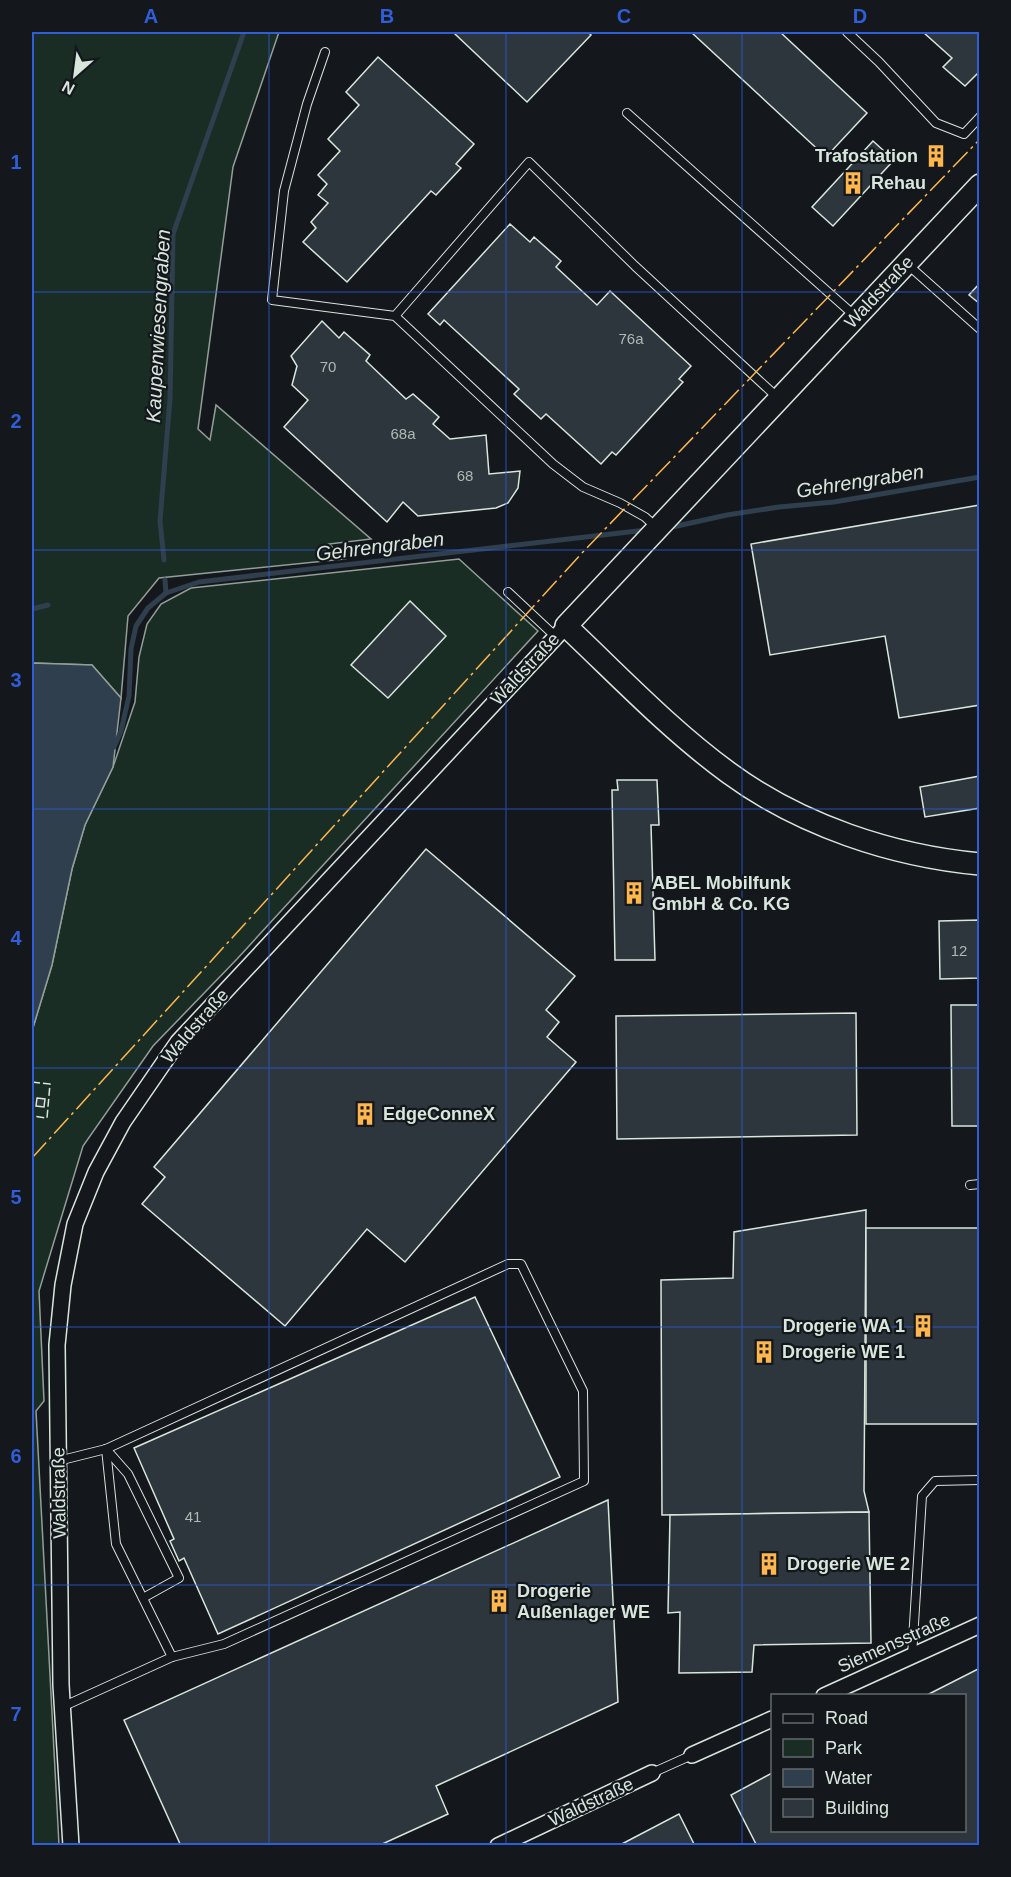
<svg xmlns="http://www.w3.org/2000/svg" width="1011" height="1877" font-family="Helvetica,sans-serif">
	<rect width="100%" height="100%" fill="#14181c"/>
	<g fill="#1a2d24" stroke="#939e99" stroke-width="1.5">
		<polygon points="32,32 279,32 233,167 198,429 210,440 216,405 371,539 329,544 345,559 159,578 128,616 121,698 92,665 32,663"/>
		<polygon points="459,559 538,631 237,959 153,1046 83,1146 39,1291 44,1401 36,1411 59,1845 32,1846 32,1031 52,965 72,869 85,825 113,767 135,702 139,657 147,624 161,604 191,588"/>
	</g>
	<polygon fill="#2f3f4d" stroke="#939e99" stroke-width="1.5" points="32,663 92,665 121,698 113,767 85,825 72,869 52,965 32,1031"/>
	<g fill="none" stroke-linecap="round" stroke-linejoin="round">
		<g stroke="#2f3f4d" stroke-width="5">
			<polyline points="668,528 727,515 779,507 834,502 980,477"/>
			<polyline points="164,560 160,521 170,399 173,234 244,32"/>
			<polyline points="165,580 166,593"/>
			<polyline points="32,609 48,605"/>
			<polyline points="114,747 121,731 129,696 131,649 136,626 148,608 166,593 199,582 646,530"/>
		</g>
	</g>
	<g fill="#2c363c" stroke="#d8e6dc" stroke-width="1.5">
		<polygon points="457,32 588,32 591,35 527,102 455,34"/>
		<polygon points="691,32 780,32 867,113 826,157"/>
		<polygon points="923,32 980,32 980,71 965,86 943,67 952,58"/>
		<polygon points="378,57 474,144 456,164 461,168 436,195 431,191 347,282 303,242 316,228 311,222 328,203 318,195 327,184 318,175 340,151 328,139 359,105 346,92"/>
		<polygon points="873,141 894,160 833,226 812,207"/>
		<polygon points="933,150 942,158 938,162 929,154"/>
		<polygon points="510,224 530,242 534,237 561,261 556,267 597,305 610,291 691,366 679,379 683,382 616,455 612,452 601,464 546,414 541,419 514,394 519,389 444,320 440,325 428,314"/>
		<polygon points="980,283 980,304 969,295"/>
		<polygon points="322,321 339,338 344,332 370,355 366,361 406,399 413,394 439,417 433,424 450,439 486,435 489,474 520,471 518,488 508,503 496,508 418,516 403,502 387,522 284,427 308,400 292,385 297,366 291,356"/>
		<polygon points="980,505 980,705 899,718 885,636 770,655 751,544"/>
		<polygon points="410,601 446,636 388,698 351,665"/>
		<polygon points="980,776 980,808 925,817 920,787"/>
		<polygon points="617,780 657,780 659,825 651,825 655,960 615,960 612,790 618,790"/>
		<polygon points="426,849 575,976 546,1010 559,1022 547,1037 576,1062 405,1262 367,1229 285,1326 142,1204 165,1177 154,1167"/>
		<polygon points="980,920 980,978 940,979 939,921"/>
		<polygon points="951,1005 980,1005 980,1126 952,1126"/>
		<polygon points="856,1013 857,1135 617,1139 616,1016"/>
		<polygon points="37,1098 45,1099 44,1107 36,1106"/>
		<polygon points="866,1210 864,1491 869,1512 662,1515 661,1280 733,1278 734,1232"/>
		<rect x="866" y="1228" width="114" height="196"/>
		<polygon points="475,1297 560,1477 218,1634 184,1558 179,1561 170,1541 174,1539 134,1448"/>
		<polygon points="608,1500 618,1702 436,1786 448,1814 378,1846 181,1846 124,1720"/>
		<polygon points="869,1512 871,1643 754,1645 752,1672 679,1673 680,1612 668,1613 670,1515"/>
		<polygon points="980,1668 980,1846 757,1846 731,1795 772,1773 772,1830 964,1830 964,1696 925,1696"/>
		<polygon points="679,1814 695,1846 618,1846"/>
	</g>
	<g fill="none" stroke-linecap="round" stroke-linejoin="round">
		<g stroke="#d8e6dc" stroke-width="10">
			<g id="lane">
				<polyline points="847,32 879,62 936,123 964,134 980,117"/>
				<polyline points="325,52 307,104 284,191 272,300 395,316 553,464 583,487 620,503 645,517 657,528"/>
				<polyline points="627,113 855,316"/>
				<polyline points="907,264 980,329"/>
				<polyline points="395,316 529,162 635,266 778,398"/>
				<polyline points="508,592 555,636"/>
				<polyline points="970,1185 980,1184"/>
				<polyline points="106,1449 116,1544 172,1657"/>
				<polyline points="106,1449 128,1474 179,1578 143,1598"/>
				<polyline points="58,1461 106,1449 508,1264 521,1264 583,1391 584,1481 224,1644 172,1657 62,1707"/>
				<polyline points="912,1656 922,1496 935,1481 980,1480"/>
				<polyline points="652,1773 692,1755"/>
			</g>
		</g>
		<g stroke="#d8e6dc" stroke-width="18">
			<g id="street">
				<polyline points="824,1696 980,1625"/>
				<polyline points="692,1755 772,1719"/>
				<polyline points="71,1846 61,1685 57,1345 63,1285 75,1224 96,1172 123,1122 178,1042 566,626"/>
				<polyline points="498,1846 652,1773"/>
			</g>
		</g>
		<g stroke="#d8e6dc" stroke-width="24">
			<path id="secondary" d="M980,185L566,626C619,676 670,730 729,773C800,825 892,856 980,864"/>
		</g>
		<use href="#lane" stroke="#14181c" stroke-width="8"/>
		<use href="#street" stroke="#14181c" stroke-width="15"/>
		<use href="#secondary" stroke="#14181c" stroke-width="21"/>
		<polyline stroke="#d8e6dc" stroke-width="1.5" stroke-dasharray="8 3" stroke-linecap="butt" points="32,1082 50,1084 47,1118 32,1116"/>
		<polyline stroke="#ffb74d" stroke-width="1.5" stroke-dasharray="21 4.5 3 4.5" stroke-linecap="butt" points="32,1158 581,554 980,139"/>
	</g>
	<path fill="none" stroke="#305dd8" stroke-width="1.5" stroke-opacity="0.55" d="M269,32V1846M506,32V1846M742,32V1846M32,292H980M32,550H980M32,809H980M32,1068H980M32,1327H980M32,1585H980"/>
	<defs>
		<g id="building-bare" transform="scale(1.8)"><path d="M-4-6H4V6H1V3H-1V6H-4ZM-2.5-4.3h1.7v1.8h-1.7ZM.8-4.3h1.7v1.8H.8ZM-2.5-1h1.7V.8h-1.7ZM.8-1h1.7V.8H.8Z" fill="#ffb74d" stroke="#14181c" stroke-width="2.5" paint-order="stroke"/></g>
	</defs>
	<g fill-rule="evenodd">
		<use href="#building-bare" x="936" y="156"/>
		<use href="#building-bare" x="853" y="183"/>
		<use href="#building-bare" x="634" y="893"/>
		<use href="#building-bare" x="365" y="1114"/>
		<use href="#building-bare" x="923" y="1326"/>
		<use href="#building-bare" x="764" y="1352"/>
		<use href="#building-bare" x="769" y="1564"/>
		<use href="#building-bare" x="499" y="1601"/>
	</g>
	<g text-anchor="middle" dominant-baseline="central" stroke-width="4.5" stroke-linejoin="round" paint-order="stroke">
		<g font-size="15" fill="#adbab4">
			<text x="631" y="338">76a</text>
			<text x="328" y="366">70</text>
			<text x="403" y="433">68a</text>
			<text x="465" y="475">68</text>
			<text x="959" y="950">12</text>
			<text x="193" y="1516">41</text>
		</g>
		<g font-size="18" font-weight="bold" fill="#d8e6dc" stroke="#14181c" text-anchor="start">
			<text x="918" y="156" text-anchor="end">Trafostation</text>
			<text x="871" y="183">Rehau</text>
			<text x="652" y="883">ABEL Mobilfunk<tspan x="652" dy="21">GmbH &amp; Co. KG</tspan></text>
			<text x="383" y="1114">EdgeConneX</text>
			<text x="905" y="1326" text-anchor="end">Drogerie WA 1</text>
			<text x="782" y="1352">Drogerie WE 1</text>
			<text x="787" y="1564">Drogerie WE 2</text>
			<text x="517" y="1591">Drogerie<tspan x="517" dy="21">Außenlager WE</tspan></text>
		</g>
		<g font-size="18" fill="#d8e6dc" stroke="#14181c">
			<text transform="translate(879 292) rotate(-47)">Waldstraße</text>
			<text transform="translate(525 669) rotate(-47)">Waldstraße</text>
			<text transform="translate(195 1026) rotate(-49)">Waldstraße</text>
			<text transform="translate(59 1493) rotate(-91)">Waldstraße</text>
			<text transform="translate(894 1643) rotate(-24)">Siemensstraße</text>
			<text transform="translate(591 1802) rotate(-25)">Waldstraße</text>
		</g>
		<g font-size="20" font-style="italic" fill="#d8e6dc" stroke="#14181c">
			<text transform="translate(158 326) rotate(-87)">Kaupenwiesengraben</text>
			<text transform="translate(860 481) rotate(-9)">Gehrengraben</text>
			<text transform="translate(380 546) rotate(-7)">Gehrengraben</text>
		</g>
	</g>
	<rect width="1011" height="1877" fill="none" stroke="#14181c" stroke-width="66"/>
	<rect x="771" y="1694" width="195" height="138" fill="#14181c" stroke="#626a69" stroke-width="1.5"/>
	<rect x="783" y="1714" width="30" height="9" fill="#14181c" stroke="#626a69" stroke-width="1.5"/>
	<text x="825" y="1724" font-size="18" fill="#d8e6dc">Road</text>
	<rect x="783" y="1739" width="30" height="18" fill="#1a2d24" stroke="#626a69" stroke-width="1.5"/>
	<text x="825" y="1754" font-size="18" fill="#d8e6dc">Park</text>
	<rect x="783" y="1769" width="30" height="18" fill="#2f3f4d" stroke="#626a69" stroke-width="1.5"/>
	<text x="825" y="1784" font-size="18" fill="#d8e6dc">Water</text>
	<rect x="783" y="1799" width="30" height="18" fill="#2c363c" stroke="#626a69" stroke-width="1.5"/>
	<text x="825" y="1814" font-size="18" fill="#d8e6dc">Building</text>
	<g transform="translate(75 75) rotate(208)" stroke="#14181c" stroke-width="4.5" paint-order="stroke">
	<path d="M0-4.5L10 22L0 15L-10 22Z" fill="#d8e6dc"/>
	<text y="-9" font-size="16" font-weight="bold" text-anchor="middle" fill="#d8e6dc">N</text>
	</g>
	<rect x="33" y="33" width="945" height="1811" fill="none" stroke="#305dd8" stroke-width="2"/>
	<g font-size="20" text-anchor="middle" font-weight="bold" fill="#305dd8">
		<text x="151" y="23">A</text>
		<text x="387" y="23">B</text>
		<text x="624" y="23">C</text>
		<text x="860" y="23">D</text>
		<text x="16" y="169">1</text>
		<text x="16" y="428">2</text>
		<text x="16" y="687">3</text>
		<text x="16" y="945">4</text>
		<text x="16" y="1204">5</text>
		<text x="16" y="1463">6</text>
		<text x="16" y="1721">7</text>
	</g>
</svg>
